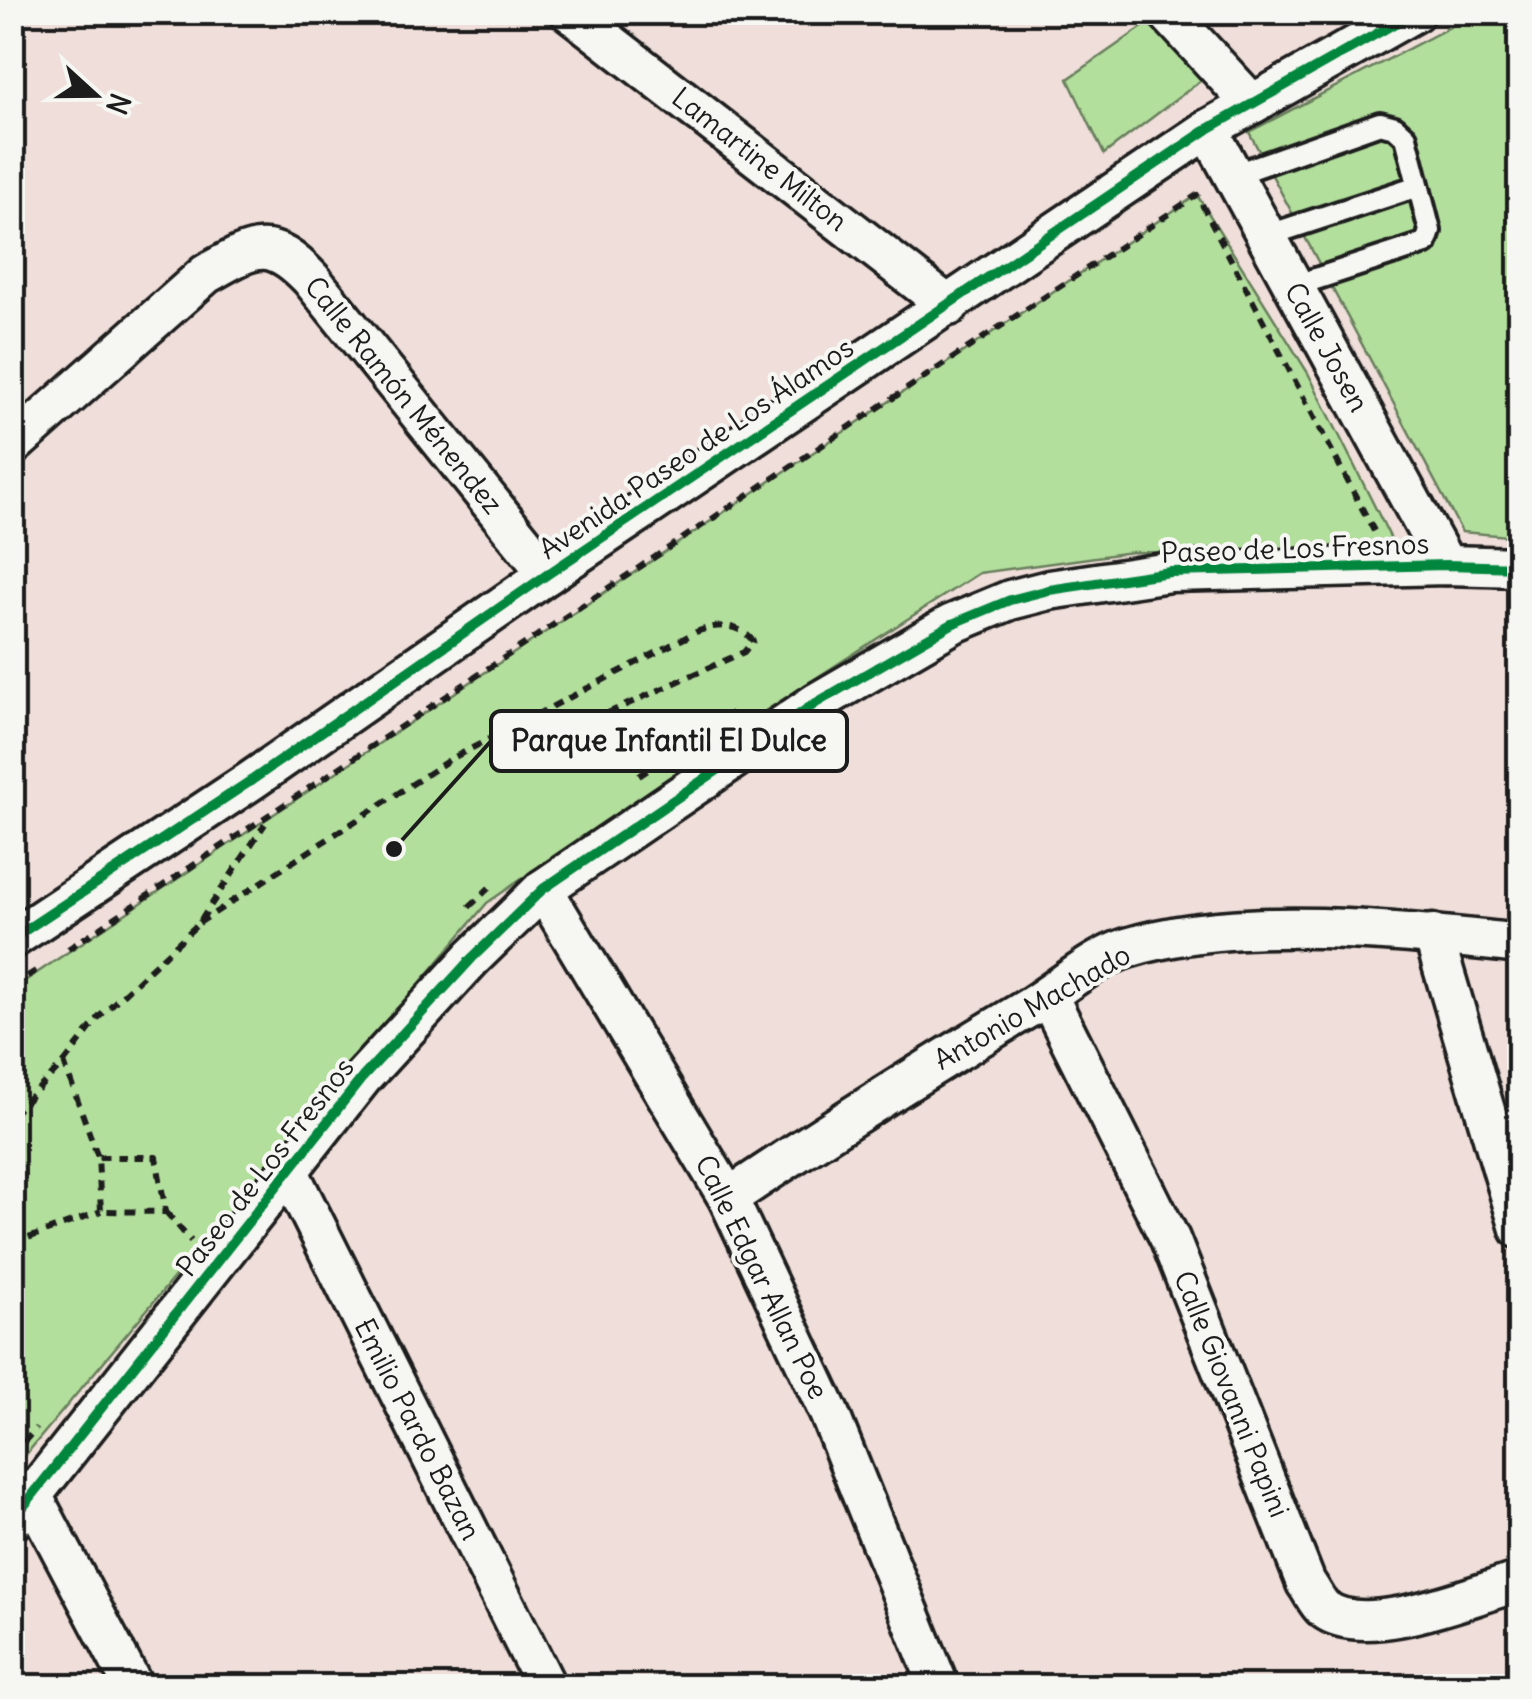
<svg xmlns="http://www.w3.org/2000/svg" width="1532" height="1699" font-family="Delius,sans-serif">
	<rect width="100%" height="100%" fill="#efded9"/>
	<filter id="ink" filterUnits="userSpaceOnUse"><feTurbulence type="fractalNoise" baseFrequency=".01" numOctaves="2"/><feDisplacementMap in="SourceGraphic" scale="20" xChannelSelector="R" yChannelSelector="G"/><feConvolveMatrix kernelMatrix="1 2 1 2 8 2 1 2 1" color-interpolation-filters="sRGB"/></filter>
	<g filter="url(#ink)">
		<g fill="#b3df9d" stroke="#687e5c" stroke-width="2.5">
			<polygon points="1477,13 1519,13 1519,537 1462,532 1249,132"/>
			<polygon points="1154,19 1211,73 1104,154 1068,79"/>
			<polygon points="1197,195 1308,373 1400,557 1132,552 979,573 768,709 487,903 13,1470 13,989"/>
		</g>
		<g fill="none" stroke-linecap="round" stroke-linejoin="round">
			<g stroke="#1c1c1c" stroke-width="28">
				<g id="lane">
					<polyline points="1233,175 1380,123 1395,127 1406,137 1430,231 1426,243 1294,286"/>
					<polyline points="1266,236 1418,186"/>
				</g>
			</g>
			<g stroke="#1c1c1c" stroke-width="45">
				<g id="street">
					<polyline points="570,12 949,306"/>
					<polyline points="1167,12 1252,104"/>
					<polyline points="1208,129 1446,565"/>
					<path d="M12,446L206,274C254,247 269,235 311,279L548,574"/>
					<polyline points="543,889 728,1198 829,1413 939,1686"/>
					<polyline points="1433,934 1520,1229"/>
					<polyline points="12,939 252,780 548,574 1208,129 1415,12"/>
					<path d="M1048,996L1170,1239L1306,1583C1312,1591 1317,1603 1324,1609C1365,1641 1473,1595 1520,1581"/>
					<polyline points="289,1172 546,1686"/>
					<path d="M728,1198C827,1132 927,1068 1030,1007C1061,988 1092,959 1127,948C1237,913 1405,931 1520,944"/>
					<polyline points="33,1497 133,1686"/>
					<polyline points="12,1521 362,1078 472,958 543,889 816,703 952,624 1010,600 1049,590 1170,572 1446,565 1520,567"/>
				</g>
			</g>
			<g stroke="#1c1c1c" stroke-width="6" stroke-dasharray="10 8" stroke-linecap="butt">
				<polyline points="639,776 732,713"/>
				<polyline points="469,907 492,885"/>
				<path d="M199,923L449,760L696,632C717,624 737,622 753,641L744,652L552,738L551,745L562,756L573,757L687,739"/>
				<polyline points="68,949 1197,195 1374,531"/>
				<polyline points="12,986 37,970"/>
				<polyline points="64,1063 99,1017 199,923 265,824"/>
				<polyline points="12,1115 64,1063 98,1157 101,1211 166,1212 156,1157 98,1157"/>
				<polyline points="166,1212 191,1241"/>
				<polyline points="12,1244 101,1211"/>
				<polyline points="12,1456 36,1428"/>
			</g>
			<use href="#lane" stroke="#f6f6f2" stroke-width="20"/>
			<use href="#street" stroke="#f6f6f2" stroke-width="38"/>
			<g stroke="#f6f6f2" stroke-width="16">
				<g id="cycleway">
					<polyline points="12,939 252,780 548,574 1208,129 1415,12"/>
					<polyline points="12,1521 362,1078 472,958 543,889 816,703 952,624 1010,600 1049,590 1170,572 1446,565 1520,567"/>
				</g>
			</g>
			<use href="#cycleway" stroke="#00873e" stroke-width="10"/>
		</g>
	</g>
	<g text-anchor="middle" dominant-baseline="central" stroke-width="8" stroke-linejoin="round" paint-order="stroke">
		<g font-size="28" fill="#1c1c1c" stroke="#f6f6f2">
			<text transform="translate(760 159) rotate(38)">Lamartine Milton</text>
			<text transform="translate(1327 347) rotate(61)">Calle Josen</text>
			<text transform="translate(404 395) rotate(51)">Calle Ramón Ménendez</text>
			<text transform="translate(696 448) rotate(-34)">Avenida Paseo de Los Álamos</text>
			<text transform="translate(1295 548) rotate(-2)">Paseo de Los Fresnos</text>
			<text transform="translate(1032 1007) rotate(-30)">Antonio Machado</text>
			<text transform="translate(265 1167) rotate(-52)">Paseo de Los Fresnos</text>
			<text transform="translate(762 1277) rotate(64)">Calle Edgar Allan Poe</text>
			<text transform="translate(1232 1394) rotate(68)">Calle Giovanni Papini</text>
			<text transform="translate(418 1429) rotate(63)">Emilio Pardo Bazan</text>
		</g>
	</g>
	<path fill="none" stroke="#1c1c1c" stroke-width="4" d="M394 849L491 741"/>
	<circle fill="#1c1c1c" stroke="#f6f6f2" stroke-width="4" cx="394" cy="849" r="10"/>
	<rect fill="#f6f6f2" stroke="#1c1c1c" stroke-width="4" x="491" y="711" width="356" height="60" rx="10"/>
	<g font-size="30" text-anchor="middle" font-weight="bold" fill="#1c1c1c">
		<text x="669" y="751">Parque Infantil El Dulce</text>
	</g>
	<rect width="1532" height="1699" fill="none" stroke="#f6f6f2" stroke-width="50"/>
	<rect x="25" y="25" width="1482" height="1649" fill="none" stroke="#1c1c1c" stroke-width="4" filter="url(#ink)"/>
	<g transform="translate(95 95) rotate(111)" stroke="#f6f6f2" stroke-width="8" paint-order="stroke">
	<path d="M0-8L18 38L0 25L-18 38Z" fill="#1c1c1c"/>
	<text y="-15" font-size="28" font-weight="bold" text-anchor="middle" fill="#1c1c1c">N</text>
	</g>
</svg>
